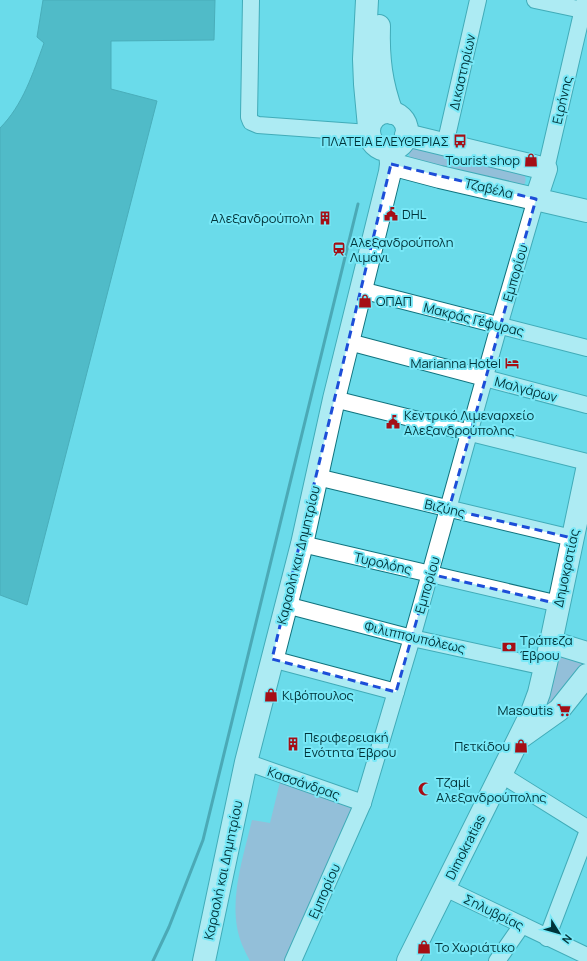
<svg xmlns="http://www.w3.org/2000/svg" width="587" height="961" font-family="Manrope,sans-serif">
	<rect width="100%" height="100%" fill="#6adbea"/>
	<g fill="#c69ec5">
		<path d="M412,147L524,174C527,180 526,185 520,188L410,158L409,154Z"/>
		<polygon points="555,649 587,663 578,679 530,725"/>
		<path d="M280,782L352,808L286,961H250C244,950 239,939 237,927C231,892 244,854 252,820L270,823Z"/>
	</g>
	<path fill="#3194a0" stroke="#227781" d="M43,0H215L214,40L111,41V89L157,101L27,605L0,595V128C23,105 33,73 44,43L37,37Z"/>
	<g fill="none" stroke-linecap="round" stroke-linejoin="round">
		<g stroke="#10737e" stroke-width="18">
			<g id="street">
				<polyline points="251,0 249,117 251,122 258,125 369,133"/>
				<polyline points="535,0 587,11"/>
				<polyline points="445,145 478,0"/>
				<polyline points="546,169 585,0"/>
				<polyline points="361,290 587,348"/>
				<polyline points="349,342 587,405"/>
				<polyline points="334,399 587,462"/>
				<polyline points="317,477 572,538"/>
				<polyline points="302,544 559,604"/>
				<polyline points="286,605 412,638 545,667"/>
				<polyline points="272,659 396,692"/>
				<polyline points="246,762 363,803"/>
				<polyline points="502,775 587,828"/>
				<polyline points="445,888 587,956"/>
				<polyline points="547,938 587,833"/>
				<polyline points="293,961 363,803 412,638 499,326 536,199"/>
				<polyline points="497,961 522,925"/>
			</g>
		</g>
		<g stroke="#10737e" stroke-width="24">
			<g id="secondary">
				<polyline points="367,0 364,59 365,84 369,127"/>
				<path d="M379,26C378,58 381,83 392,113"/>
				<circle cx="388" cy="131" r="19"/>
				<polyline points="406,135 546,169 536,199"/>
				<polyline points="391,164 440,177 587,211"/>
				<polyline points="204,961 246,762 302,544 334,399 390,172 391,164 390,150"/>
			</g>
		</g>
		<g stroke="#10737e" stroke-width="24">
			<g id="primary">
				<polyline points="587,470 551,642 587,653"/>
				<polyline points="521,737 559,710 587,675"/>
			</g>
		</g>
		<g stroke="#10737e" stroke-width="24">
			<polyline id="highway" points="408,961 532,712 539,693 551,642"/>
		</g>
		<use href="#street" stroke="#fff" stroke-width="16"/>
		<use href="#secondary" stroke="#fff" stroke-width="22"/>
		<use href="#primary" stroke="#fff" stroke-width="22"/>
		<use href="#highway" stroke="#fff" stroke-width="22"/>
		<polyline stroke="#266e78" stroke-width="3" points="153,961 169,927 203,840 358,204"/>
	</g>
	<path d="M0 0H587V961H0ZM391,164L536,199L449,509L572,538L559,604L430,574L396,692L272,659Z" fill="#6adbea" fill-opacity=".55" fill-rule="evenodd"/>
	<path fill="none" stroke="#1d4ed8" stroke-width="3" stroke-dasharray="8 5" stroke-linejoin="round" d="M391,164L536,199L449,509L572,538L559,604L430,574L396,692L272,659Z"/>
	<defs>
		<g id="bus-bare" transform="scale(1.08)"><path d="M-5-6H5V4H4V6H2V4H-2V6H-4V4H-5ZM-3.5-4V0h7V-4ZM-3.5 1.2v1.5H-2V1.2ZM2 1.2v1.5H3.5V1.2Z" fill="#a50e15" stroke="#78e8f7" stroke-width="2.5" paint-order="stroke"/></g>
		<g id="shop-bare" transform="scale(1.08)"><path d="M-5-2.5h2.3a2.7 3.5 0 0 1 5.4 0H5L5.5 6h-11ZM-1.5-2.5h3a1.5 2.3 0 0 0-3 0Z" fill="#a50e15" stroke="#78e8f7" stroke-width="2.5" paint-order="stroke"/></g>
		<g id="civic-bare" transform="scale(1.08)"><path d="M-.6-6.5H3V-4.5H.6V-3L4-1V1h2V6H-6V1h2V-1L-.6-3ZM-1.2 2.5V6h2.4V2.5Z" fill="#a50e15" stroke="#78e8f7" stroke-width="2.5" paint-order="stroke"/></g>
		<g id="building-bare" transform="scale(1.08)"><path d="M-4-6H4V6H1V3H-1V6H-4ZM-2.5-4.3h1.7v1.8h-1.7ZM.8-4.3h1.7v1.8H.8ZM-2.5-1h1.7V.8h-1.7ZM.8-1h1.7V.8H.8Z" fill="#a50e15" stroke="#78e8f7" stroke-width="2.5" paint-order="stroke"/></g>
		<g id="station-bare" transform="scale(1.08)"><path d="M-3-6H3Q5-6 5-4V2Q5 4 3 4L4.5 6H3L1.5 4h-3L-3 6H-4.5L-3 4Q-5 4-5 2V-4Q-5-6-3-6ZM-3.5-4v3h7v-3ZM-3.5 1v1.5H-2V1ZM2 1v1.5H3.5V1Z" fill="#a50e15" stroke="#78e8f7" stroke-width="2.5" paint-order="stroke"/></g>
		<g id="hotel-bare" transform="scale(1.08)"><path d="M-6-4.5h1.5V1H6V5H4.5V3h-9V5H-6ZM-4 0a1.8 1.8 0 1 1 3.6 0ZM.5 0V-2.5h3Q6-2.5 6 0Z" fill="#a50e15" stroke="#78e8f7" stroke-width="2.5" paint-order="stroke"/></g>
		<g id="bank-bare" transform="scale(1.08)"><path d="M-6-4H6V4H-6ZM0-2.3a2.3 2.3 0 1 0 0 4.6a2.3 2.3 0 1 0 0-4.6Z" fill="#a50e15" stroke="#78e8f7" stroke-width="2.5" paint-order="stroke"/></g>
		<g id="supermarket-bare" transform="scale(1.08)"><path d="M-6-5.5h2.5l.6 2H6L4.5 2H-2.5L-4.4-4H-6ZM-1.5 3.2a1.3 1.3 0 1 0 .1 0ZM3 3.2a1.3 1.3 0 1 0 .1 0Z" fill="#a50e15" stroke="#78e8f7" stroke-width="2.5" paint-order="stroke"/></g>
		<g id="mosque-bare" transform="scale(1.08)"><path d="M3.5-4.9A6 6 0 1 0 3.5 4.9A5 5 0 1 1 3.5-4.9Z" fill="#a50e15" stroke="#78e8f7" stroke-width="2.5" paint-order="stroke"/></g>
	</defs>
	<g fill-rule="evenodd">
		<use href="#bus-bare" x="460" y="141"/>
		<use href="#shop-bare" x="531" y="160"/>
		<use href="#civic-bare" x="391" y="214"/>
		<use href="#building-bare" x="325" y="218"/>
		<use href="#station-bare" x="339" y="249"/>
		<use href="#shop-bare" x="365" y="301"/>
		<use href="#hotel-bare" x="512" y="363"/>
		<use href="#civic-bare" x="393" y="422"/>
		<use href="#bank-bare" x="509" y="647"/>
		<use href="#shop-bare" x="271" y="695"/>
		<use href="#supermarket-bare" x="564" y="710"/>
		<use href="#building-bare" x="293" y="744"/>
		<use href="#shop-bare" x="521" y="746"/>
		<use href="#mosque-bare" x="425" y="789"/>
		<use href="#shop-bare" x="424" y="947"/>
	</g>
	<g text-anchor="middle" dominant-baseline="central" stroke-width="4" stroke-linejoin="round" paint-order="stroke">
		<g font-size="13" fill="#003339" stroke="#78e8f7">
			<text transform="translate(462 72) rotate(-77)">Δικαστηρίων</text>
			<text transform="translate(562 100) rotate(-77)">Ειρήνης</text>
			<text transform="translate(489 188) rotate(13)">Τζαβέλα</text>
			<text transform="translate(515 273) rotate(-74)">Εμπορίου</text>
			<text transform="translate(474 319) rotate(14)">Μακράς Γέφυρας</text>
			<text transform="translate(526 389) rotate(15)">Μαλγάρων</text>
			<text transform="translate(445 508) rotate(13)">Βιζύης</text>
			<text transform="translate(298 555) rotate(-76)">Καραολή και Δημητρίου</text>
			<text transform="translate(383 563) rotate(13)">Τυρολόης</text>
			<text transform="translate(566 568) rotate(-78)">Δημοκρατίας</text>
			<text transform="translate(427 585) rotate(-74)">Εμπορίου</text>
			<text transform="translate(415 637) rotate(13)">Φιλιππουπόλεως</text>
			<text transform="translate(304 783) rotate(19)">Κασσάνδρας</text>
			<text transform="translate(465 847) rotate(-63)">Dimokratias</text>
			<text transform="translate(223 870) rotate(-78)">Καραολή και Δημητρίου</text>
			<text transform="translate(324 891) rotate(-66)">Εμπορίου</text>
			<text transform="translate(494 912) rotate(26)">Σηλυβρίας</text>
		</g>
		<g font-size="13" fill="#003339" stroke="#78e8f7" text-anchor="start">
			<text x="449" y="141" text-anchor="end">ΠΛΑΤΕΙΑ ΕΛΕΥΘΕΡΙΑΣ</text>
			<text x="520" y="160" text-anchor="end">Tourist shop</text>
			<text x="402" y="214">DHL</text>
			<text x="314" y="218" text-anchor="end">Αλεξανδρούπολη</text>
			<text x="350" y="242">Αλεξανδρούπολη<tspan x="350" dy="15">Λιμάνι</tspan></text>
			<text x="376" y="301">ΟΠΑΠ</text>
			<text x="501" y="363" text-anchor="end">Marianna Hotel</text>
			<text x="404" y="415">Κεντρικό Λιμεναρχείο<tspan x="404" dy="15">Αλεξανδρούπολης</tspan></text>
			<text x="520" y="640">Τράπεζα<tspan x="520" dy="15">Έβρου</tspan></text>
			<text x="282" y="695">Κιβόπουλος</text>
			<text x="553" y="710" text-anchor="end">Masoutis</text>
			<text x="304" y="737">Περιφερειακή<tspan x="304" dy="15">Ενότητα Έβρου</tspan></text>
			<text x="510" y="746" text-anchor="end">Πετκίδου</text>
			<text x="436" y="782">Tζαμί<tspan x="436" dy="15">Αλεξανδρούπολης</tspan></text>
			<text x="435" y="947">Το Χωριάτικο</text>
		</g>
	</g>
	<g transform="translate(559 933) rotate(127)" stroke="#78e8f7" stroke-width="3" paint-order="stroke">
	<path d="M0-3L7 15L0 10L-7 15Z" fill="#003339"/>
	<text y="-6" font-size="11" font-weight="bold" text-anchor="middle" fill="#003339">N</text>
	</g>
</svg>
